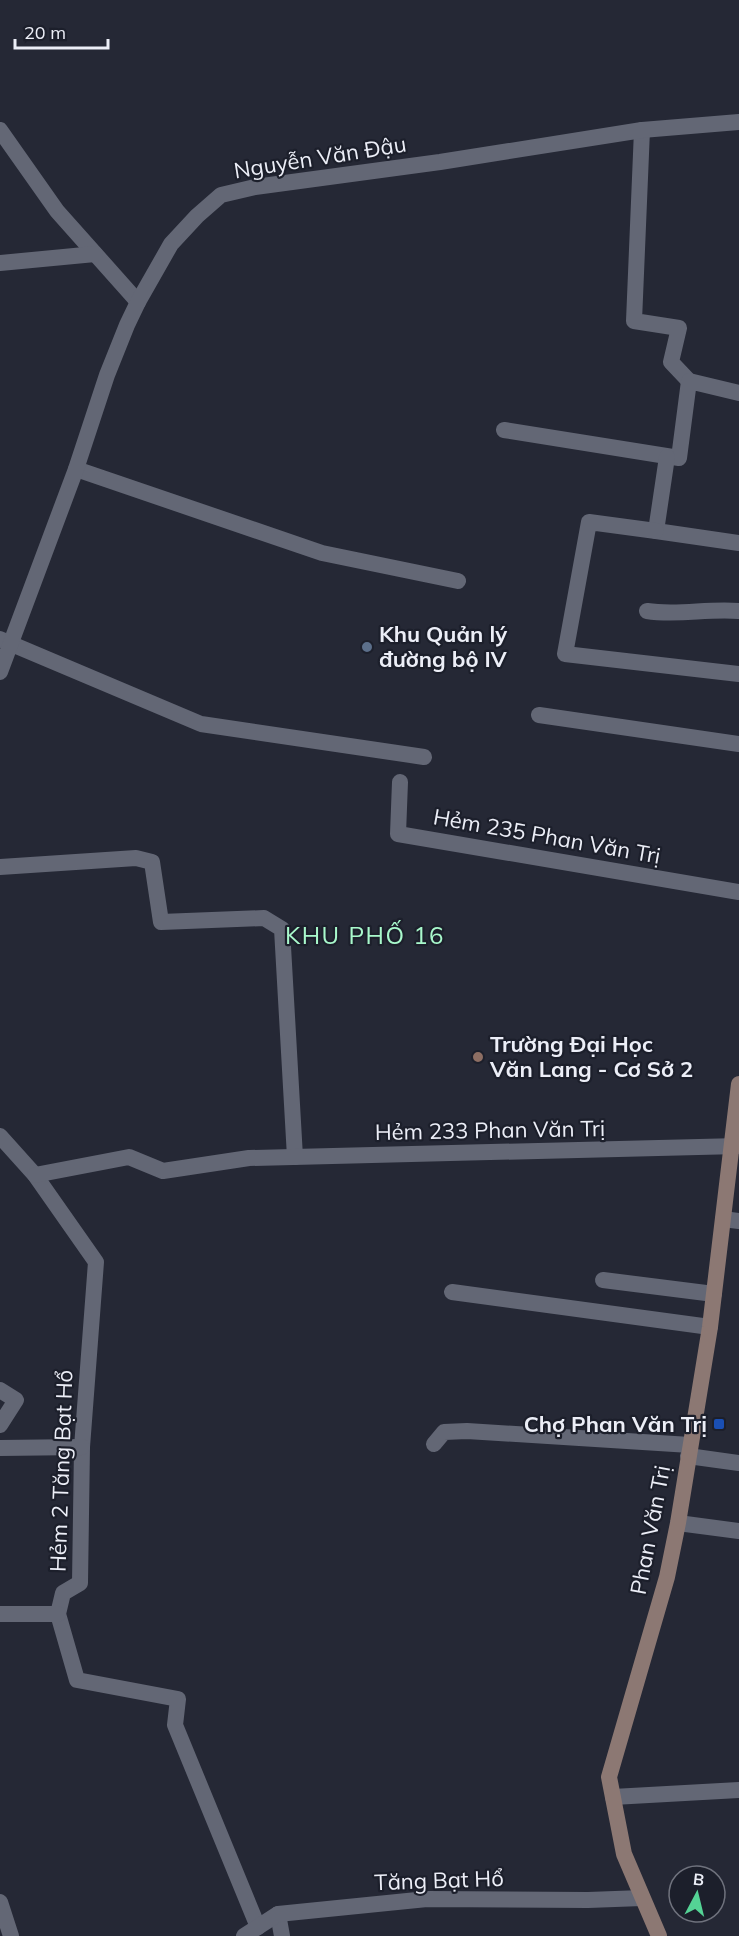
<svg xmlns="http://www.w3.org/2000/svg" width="739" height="1936" font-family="Mulish,sans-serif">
	<rect width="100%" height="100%" fill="#252835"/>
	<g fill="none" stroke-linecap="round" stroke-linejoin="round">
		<g stroke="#636775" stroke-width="16">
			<polyline points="0,130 57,211 138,302"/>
			<polyline points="642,130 634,321 679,328 671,362 689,381"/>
			<polyline points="0,263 95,254"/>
			<polyline points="504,430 679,458 689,381 739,393"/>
			<polyline points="667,457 656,531 739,543"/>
			<polyline points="76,469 322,553 458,581"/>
			<polyline points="656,531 589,522 565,654 739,674"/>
			<path d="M647,611C678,616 708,608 739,611"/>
			<polyline points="0,639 201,724 424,757"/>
			<polyline points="539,715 739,744"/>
			<polyline points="400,782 398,834 739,892"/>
			<polyline points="0,867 136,858 152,862 161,922 264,918 282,929 295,1157"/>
			<polyline points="0,1136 35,1175 96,1262 82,1447 80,1583 63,1593 58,1614 77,1680 178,1699 175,1725 258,1927"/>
			<polyline points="35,1175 129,1157 163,1171 249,1158 739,1146"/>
			<polyline points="723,1219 739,1221"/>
			<polyline points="603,1280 714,1294"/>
			<polyline points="0,1390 16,1400 0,1425"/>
			<polyline points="434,1444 444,1432 467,1431 690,1445"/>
			<polyline points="0,1448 82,1447"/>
			<polyline points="688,1456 739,1463"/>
			<polyline points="678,1523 739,1531"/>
			<polyline points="0,1614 58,1614"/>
			<polyline points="613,1797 739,1790"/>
			<polyline points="0,1902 11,1936"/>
			<polyline points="278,1914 282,1936"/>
		</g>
		<g stroke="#636775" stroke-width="16">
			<polyline points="452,1292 710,1327"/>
			<polyline points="244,1936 278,1914 427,1899 588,1900 642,1898"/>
		</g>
		<polyline stroke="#636775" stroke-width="16" points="0,672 76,469 107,375 127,325 138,302 171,244 197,216 221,195 255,187 440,162 642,130 739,122"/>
		<polyline stroke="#8c7873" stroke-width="16" points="659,1936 624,1854 609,1777 667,1577 678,1523 710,1327 739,1084"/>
	</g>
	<circle fill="#5c6f8a" stroke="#1c1f2b" stroke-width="2" cx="367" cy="647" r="6"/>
	<circle fill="#8d6e63" stroke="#1c1f2b" stroke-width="2" cx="478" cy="1057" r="6"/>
	<rect fill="#1a4fb4" stroke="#1c1f2b" stroke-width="2" x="713" y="1418" width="12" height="12" rx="3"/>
	<g text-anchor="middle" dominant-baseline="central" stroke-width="4.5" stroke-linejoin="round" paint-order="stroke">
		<g font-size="22" fill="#eceef7" stroke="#1c1f2b">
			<text transform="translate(320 157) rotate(-9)">Nguyễn Văn Đậu</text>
			<text transform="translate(547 836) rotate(10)">Hẻm 235 Phan Văn Trị</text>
			<text transform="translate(490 1130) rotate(-1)">Hẻm 233 Phan Văn Trị</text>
			<text transform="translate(61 1471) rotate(-88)">Hẻm 2 Tăng Bạt Hổ</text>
			<text transform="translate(650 1530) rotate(-79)">Phan Văn Trị</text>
			<text transform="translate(439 1880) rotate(-2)">Tăng Bạt Hổ</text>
		</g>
		<g font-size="22" font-weight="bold" fill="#eceef7" stroke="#1c1f2b" text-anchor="start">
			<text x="379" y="634">Khu Quản lý<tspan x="379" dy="25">đường bộ IV</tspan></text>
			<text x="490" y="1044">Trường Đại Học<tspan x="490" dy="25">Văn Lang - Cơ Sở 2</tspan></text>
			<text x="707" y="1424" text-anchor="end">Chợ Phan Văn Trị</text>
		</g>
		<g font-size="24" letter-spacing="1.5" fill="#a9f9cc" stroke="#1c1f2b">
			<text x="365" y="935">KHU PHỐ 16</text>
		</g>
	</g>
	<g transform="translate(697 1894) rotate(7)"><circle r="28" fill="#1c1f2b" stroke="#6f727d" stroke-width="1.5"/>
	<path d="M0-4.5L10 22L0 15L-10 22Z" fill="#54d395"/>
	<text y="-9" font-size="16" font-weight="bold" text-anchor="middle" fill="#eceef7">B</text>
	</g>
	<path d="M15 39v9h93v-9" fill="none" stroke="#eceef7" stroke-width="3"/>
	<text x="24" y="39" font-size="18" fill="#eceef7" stroke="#1c1f2b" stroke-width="4.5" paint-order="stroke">20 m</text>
</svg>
